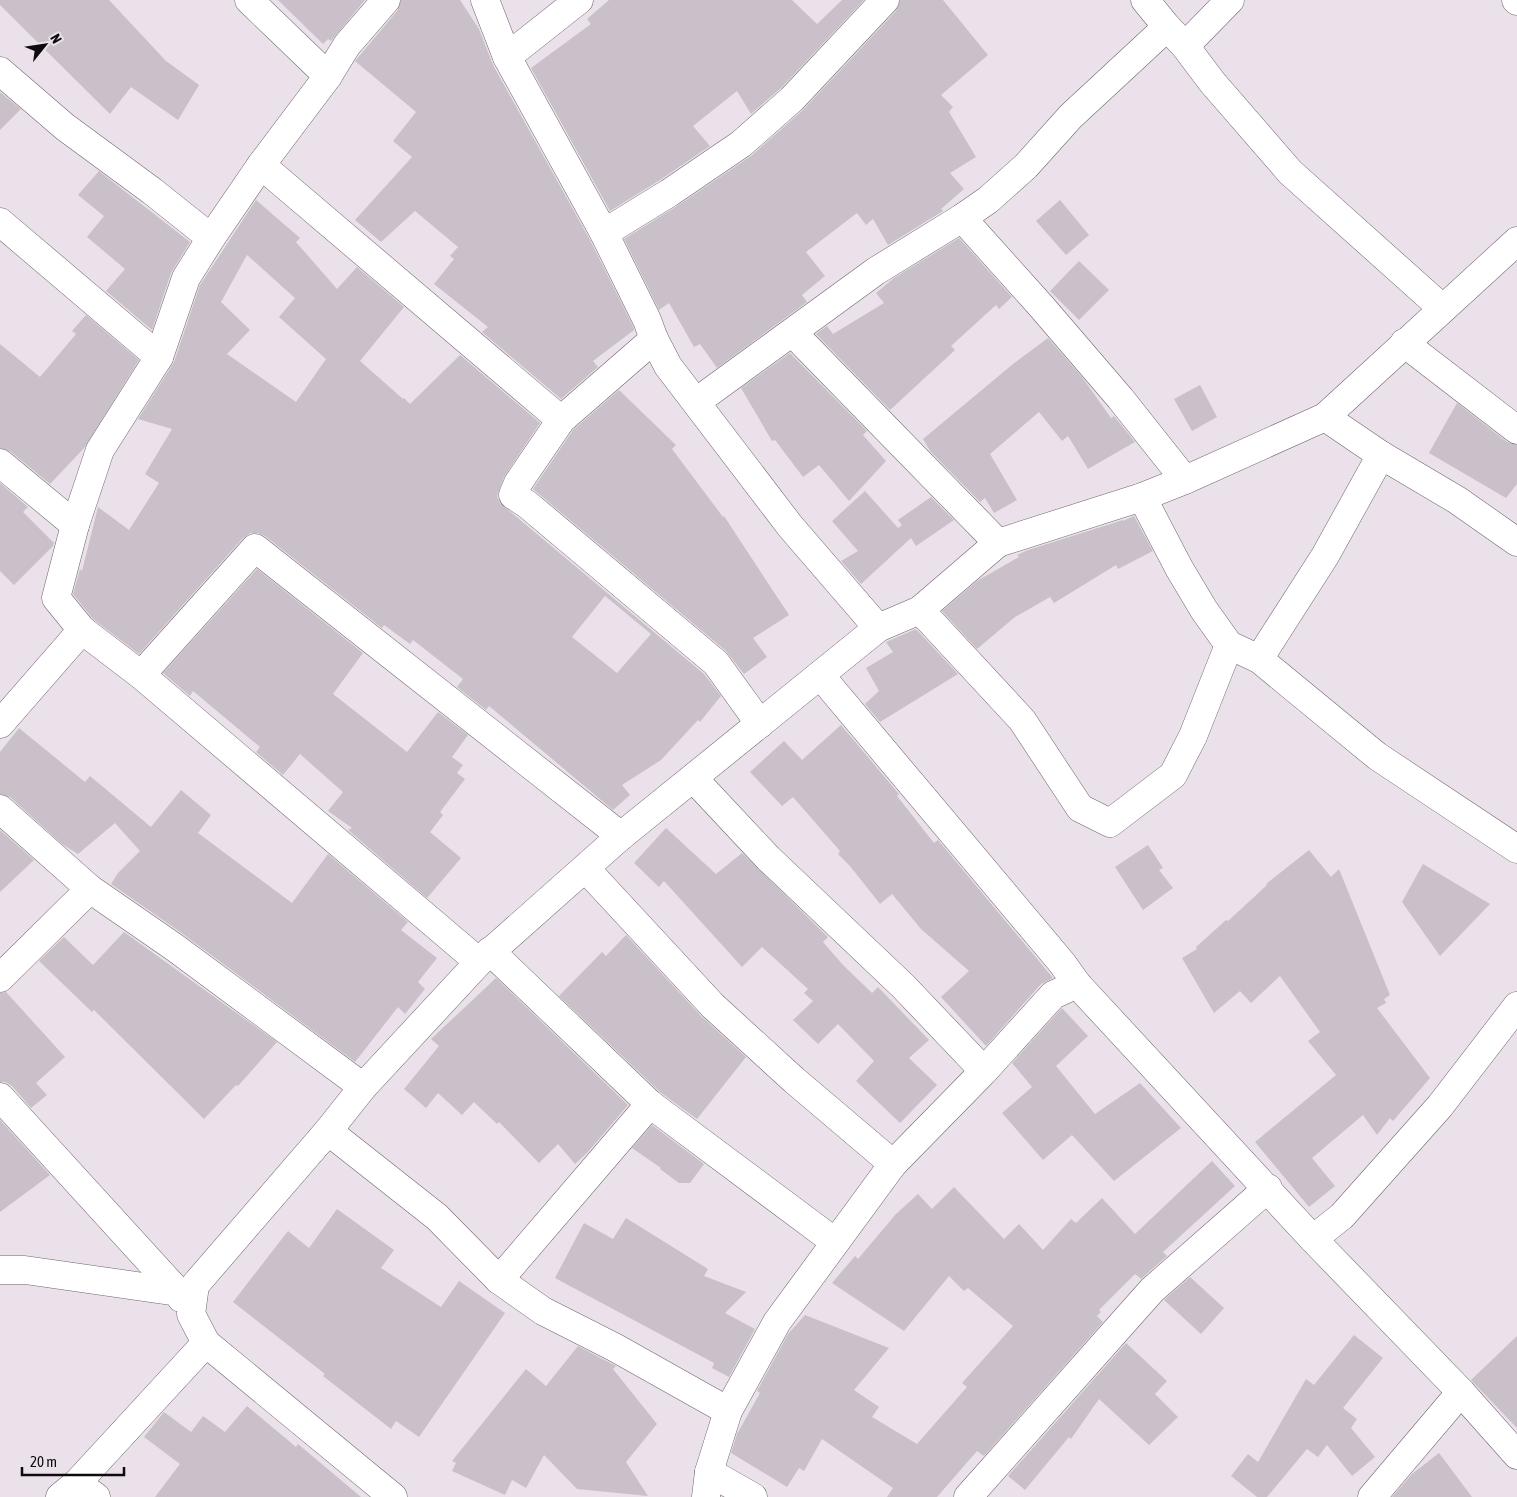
<svg xmlns="http://www.w3.org/2000/svg" width="1517" height="1497" font-family="'Asap Condensed',sans-serif">
	<rect width="100%" height="100%" fill="#ebe1ea"/>
	<g fill="#cac0c9" fill-rule="evenodd">
		<polygon points="0,0 109,0 166,61 199,85 178,120 131,87 110,114 0,5"/>
		<polygon points="278,0 365,0 331,41 328,39 323,44"/>
		<polygon points="401,0 460,0 479,29 493,65 590,240 633,326 634,330 593,361 598,367 561,399 482,332 488,327 434,284 454,259 450,256 458,247 415,211 381,242 355,220 412,157 393,141 416,112 355,61 398,10"/>
		<polygon points="609,0 792,0 817,24 842,0 864,0 781,88 751,114 737,91 693,126 710,146 660,180 610,211 531,68 591,24 587,19"/>
		<polygon points="900,0 943,0 988,55 941,95 953,107 949,112 976,157 950,173 964,189 941,209 943,211 888,245 873,219 866,225 857,213 806,252 825,276 802,295 807,302 717,368 700,344 694,347 669,303 659,310 624,239 677,206 751,156 803,110 896,11"/>
		<polygon points="0,92 21,109 0,130"/>
		<polygon points="99,171 190,242 171,273 152,330 106,291 125,269 87,237 104,216 78,195"/>
		<path d="M256,200L300,238L296,242L337,289L357,267L404,307L360,361L403,399L404,398L410,404L460,355L540,423L504,477L497,496L500,503L704,674L721,696L700,722L698,720L661,760L622,785L630,795L613,810L489,706L486,710L457,687L463,679L413,640L410,644L384,625L382,628L265,536L258,533H250L243,538L139,654L93,619L73,594L80,569L82,571L98,507L129,530L159,483L145,474L172,429L138,419L174,362L200,285ZM247,255L295,298L279,317L326,359L296,402L227,354L250,330L221,302ZM605,596L651,634L617,673L572,637Z"/>
		<polygon points="1060,200 1089,235 1066,255 1036,221"/>
		<polygon points="959,238 1012,297 999,309 996,305 951,346 955,350 890,410 816,334 827,326 833,334 884,303 876,293 894,278"/>
		<polygon points="1079,261 1109,290 1079,320 1050,291"/>
		<polygon points="86,315 139,360 85,447 50,484 10,451 0,448 0,344 40,377 76,334 72,331"/>
		<polygon points="1048,338 1082,377 1111,418 1114,416 1135,442 1088,469 1068,436 1062,441 1039,412 990,454 1017,500 994,513 985,498 980,502 930,451 923,439 1013,364"/>
		<polygon points="790,353 867,431 863,435 886,461 849,501 819,465 803,477 775,440 772,441 741,388"/>
		<polygon points="1200,385 1217,417 1192,431 1174,399"/>
		<polygon points="619,390 676,445 672,449 723,517 724,516 789,615 753,638 767,657 744,674 726,651 533,489 573,430"/>
		<polygon points="1457,403 1507,442 1517,445 1517,484 1506,498 1429,453"/>
		<polygon points="0,483 28,507 23,512 54,543 53,546 14,585 0,571"/>
		<polygon points="865,491 898,528 902,525 898,520 931,497 954,520 916,546 911,538 861,584 841,561 858,551 832,521"/>
		<polygon points="1134,516 1153,551 1118,569 1116,565 1054,603 1050,597 1015,617 977,649 942,611 977,581 1019,557 1017,555 1028,550 1123,520 1123,521"/>
		<polygon points="257,569 363,653 333,694 351,708 407,752 438,712 468,735 452,757 463,765 457,773 465,779 440,812 443,815 430,832 461,858 427,898 348,830 352,828 328,811 343,792 300,754 283,775 256,752 260,747 193,691 190,696 163,673"/>
		<polygon points="916,629 958,674 880,722 865,704 879,691 866,668 893,652 886,642"/>
		<polygon points="841,725 899,794 897,796 934,843 938,840 1053,978 1041,984 986,1046 941,997 969,971 921,929 892,894 880,904 850,866 838,854 840,851 793,797 782,806 750,772 784,741 802,760"/>
		<polygon points="19,728 85,782 90,776 151,827 181,790 211,815 198,833 292,903 328,854 408,922 401,930 437,958 418,982 425,989 405,1014 398,1007 355,1062 183,934 111,884 118,873 140,851 115,823 78,854 62,844 10,797 0,794 0,752"/>
		<polygon points="666,828 716,874 742,853 828,937 823,942 843,965 872,993 878,987 929,1040 909,1058 937,1085 900,1123 856,1081 874,1061 838,1024 818,1044 793,1020 813,1001 804,993 808,989 762,947 742,967 664,881 659,887 634,863"/>
		<polygon points="0,830 34,860 0,892"/>
		<polygon points="1148,845 1163,868 1159,870 1173,888 1143,910 1115,867"/>
		<polygon points="1309,850 1331,877 1339,869 1390,995 1384,999 1386,1003 1377,1008 1430,1078 1393,1121 1390,1118 1377,1135 1363,1115 1312,1158 1335,1186 1309,1207 1255,1142 1336,1075 1308,1041 1320,1032 1280,976 1251,1003 1240,991 1214,1013 1182,958 1197,949 1196,947 1226,920 1228,921 1267,885 1266,884"/>
		<polygon points="1423,864 1490,904 1440,956 1402,902"/>
		<polygon points="124,932 277,1042 238,1086 236,1085 204,1119 94,1010 92,1012 39,961 64,937 93,965"/>
		<polygon points="626,935 702,1017 746,1057 697,1119 660,1092 559,996 602,952 606,956"/>
		<polygon points="496,978 628,1105 588,1152 575,1164 558,1144 539,1163 499,1122 497,1124 474,1102 462,1115 438,1093 426,1108 404,1089 439,1046 431,1039"/>
		<polygon points="6,992 65,1057 36,1083 47,1095 31,1108 12,1086 5,1082 0,1082 0,993"/>
		<polygon points="1062,1008 1088,1036 1056,1066 1095,1114 1140,1083 1181,1128 1114,1181 1072,1135 1043,1160 1002,1113 1032,1087 1012,1063"/>
		<polygon points="0,1120 50,1175 0,1212"/>
		<polygon points="652,1125 704,1164 690,1183 679,1183 660,1169 661,1168 632,1148"/>
		<polygon points="1212,1161 1235,1186 1163,1252 1167,1256 1141,1279 1135,1274 1099,1310 1101,1312 1097,1316 1103,1322 984,1456 977,1451 937,1497 887,1497 893,1488 822,1439 804,1471 799,1468 787,1487 731,1453 737,1434 760,1393 757,1391 788,1334 805,1315 889,1348 854,1390 879,1407 872,1417 917,1444 967,1387 962,1383 1013,1326 968,1288 964,1291 949,1276 904,1331 832,1283 855,1256 858,1259 896,1214 918,1194 932,1209 954,1187 1004,1239 1019,1224 1043,1250 1071,1219 1076,1223 1102,1198 1135,1234"/>
		<polygon points="337,1209 394,1250 381,1268 441,1307 459,1281 505,1313 419,1437 396,1421 391,1429 323,1376 325,1374 233,1302 288,1231 309,1248"/>
		<polygon points="626,1218 708,1269 704,1276 746,1292 725,1313 755,1329 729,1377 712,1368 714,1363 555,1278 584,1223 613,1239"/>
		<polygon points="1190,1277 1224,1308 1201,1334 1164,1300"/>
		<polygon points="1354,1335 1383,1358 1343,1408 1357,1419 1351,1428 1375,1457 1352,1476 1327,1445 1318,1457 1307,1449 1267,1497 1257,1497 1231,1476 1248,1454 1258,1462 1306,1379 1314,1385"/>
		<polygon points="1517,1336 1517,1428 1471,1380"/>
		<polygon points="1126,1343 1167,1381 1155,1394 1178,1417 1149,1445 1099,1399 1071,1439 1069,1437 1025,1490 1008,1476"/>
		<polygon points="578,1346 616,1366 613,1369 657,1424 626,1462 648,1496 577,1489 544,1455 526,1488 512,1480 505,1495 452,1471 456,1463 452,1461 526,1369 546,1386"/>
		<polygon points="247,1406 296,1447 298,1444 361,1497 155,1497 180,1464 144,1437 164,1412 191,1432 203,1416 225,1432"/>
		<polygon points="1439,1453 1472,1497 1392,1497 1412,1474"/>
	</g>
	<g fill="none" stroke-linecap="round" stroke-linejoin="round">
		<g stroke="#6e666e" stroke-width="29">
			<g id="street">
				<polyline points="249,0 328,76"/>
				<polyline points="485,0 507,57 604,233 647,320 654,339 668,366 790,526 878,628"/>
				<polyline points="1145,0 1167,27 1185,46 1212,82 1290,172 1442,308"/>
				<polyline points="1516,0 1517,1"/>
				<polyline points="1185,46 1230,0"/>
				<polyline points="507,57 579,0"/>
				<polyline points="0,71 65,127 152,191 211,238"/>
				<polyline points="261,165 561,420"/>
				<polyline points="962,218 1041,306 1120,398 1185,480"/>
				<polyline points="0,222 159,357"/>
				<polyline points="604,233 669,193 741,144 792,99 885,0"/>
				<polyline points="793,333 998,543"/>
				<polyline points="654,339 561,420 518,483 513,495 528,505 716,663 760,724"/>
				<polyline points="1404,343 1517,430"/>
				<polyline points="696,402 876,271 962,218 988,200 1026,166 1071,116 1167,27"/>
				<polyline points="1325,417 1381,455 1457,500 1517,542"/>
				<polyline points="0,463 75,525"/>
				<polyline points="1142,497 1179,568 1204,610 1229,645 1259,659 1377,756 1517,849"/>
				<polyline points="920,610 1022,720 1080,808 1110,823 1173,775 1193,736 1229,645"/>
				<polyline points="82,630 141,675 479,962"/>
				<polyline points="1259,659 1325,556 1381,455"/>
				<polyline points="141,675 255,548 621,836"/>
				<polyline points="820,675 1062,963 1077,984 1313,1239 1461,1392 1517,1455"/>
				<polyline points="0,724 82,630 56,598 75,525 100,450 159,357 186,278 211,238 261,165 328,76 347,45 386,0"/>
				<polyline points="694,779 768,858 903,986 984,1071"/>
				<polyline points="0,809 90,889 174,947 363,1087"/>
				<polyline points="586,869 713,1006 794,1080 893,1164"/>
				<polyline points="490,951 650,1104 835,1242"/>
				<polyline points="0,978 90,889"/>
				<polyline points="0,1097 178,1292"/>
				<polyline points="328,1131 437,1217 499,1280 543,1311 614,1347 728,1411"/>
				<polyline points="1313,1239 1342,1216 1440,1106 1517,1006"/>
				<polyline points="0,1270 25,1270 178,1292 181,1298"/>
				<polyline points="499,1280 650,1104"/>
				<polyline points="709,1472 753,1497"/>
				<polyline points="77,1483 96,1497"/>
				<polyline points="60,1497 77,1483 206,1343"/>
				<polyline points="706,1497 709,1472 728,1411 777,1322 893,1164 984,1071 1053,995 1077,984"/>
				<polyline points="968,1497 1152,1290 1268,1188"/>
				<polyline points="1372,1497 1461,1392"/>
			</g>
		</g>
		<g stroke="#6e666e" stroke-width="29">
			<polyline id="secondary" points="393,1497 206,1343 191,1314 195,1285 328,1131 363,1087 479,962 621,836 878,628 920,610 998,543 1142,497 1185,480 1325,417 1517,241"/>
		</g>
		<use href="#street" stroke="#fff" stroke-width="28"/>
		<use href="#secondary" stroke="#fff" stroke-width="28"/>
	</g>
	<g transform="translate(45 45) rotate(60)" stroke="#ebe1ea" stroke-width="4" paint-order="stroke">
	<path d="M0-4L9 19L0 12L-9 19Z" fill="#0e0b0e"/>
	<text y="-8" font-size="14" font-weight="bold" text-anchor="middle" fill="#0e0b0e">N</text>
	</g>
	<path d="M22 1467v8h102v-8" fill="none" stroke="#0e0b0e" stroke-width="2.5"/>
	<text x="30" y="1467" font-size="15" fill="#0e0b0e" stroke="#ebe1ea" stroke-width="4" paint-order="stroke">20 m</text>
</svg>
